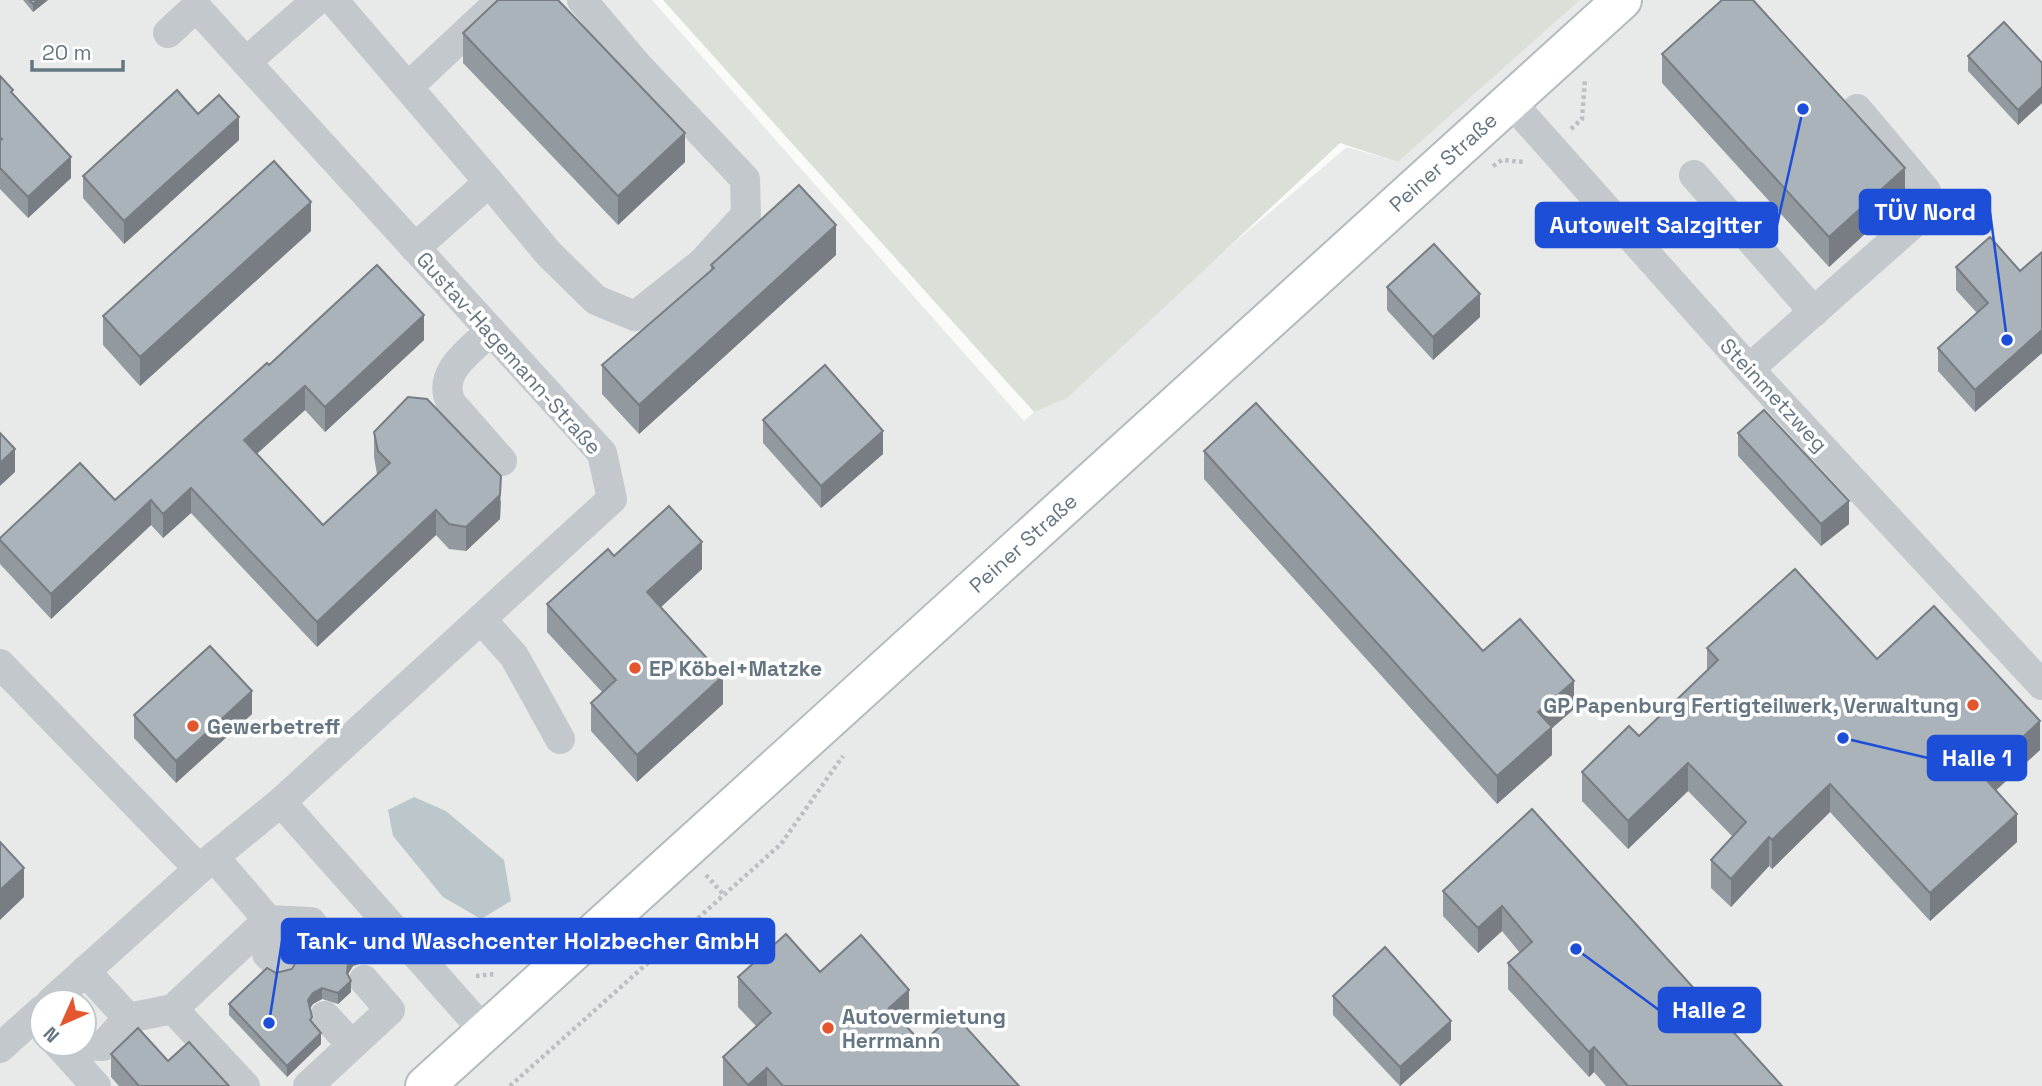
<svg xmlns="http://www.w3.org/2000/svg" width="2042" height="1086" font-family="'Space Grotesk',sans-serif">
	<rect width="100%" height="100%" fill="#fafaf8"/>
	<path fill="#e8e9e9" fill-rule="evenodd" d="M0,0H652L1024,421L1347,147L1398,162L1580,0H2042V1086H0ZM42,1002H84V1044H42Z"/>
	<polygon fill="#dadfd7" points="663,0 1580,0 1398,162 1340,143 1067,398 1034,412"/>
	<polygon fill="#bbc7cb" points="414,797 446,811 504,860 511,901 481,919 443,897 393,836 388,810"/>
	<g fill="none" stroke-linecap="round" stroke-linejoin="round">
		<g stroke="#b5babe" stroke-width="42">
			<polyline id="major" points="425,1086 1622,0"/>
		</g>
		<g stroke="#bbbfc2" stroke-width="4.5" stroke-dasharray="3.5 3.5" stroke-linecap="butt">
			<polyline points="1571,129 1582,119 1585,79"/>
			<polyline points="1493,166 1502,160 1524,162"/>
			<polyline points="706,875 724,895"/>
			<polyline points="476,976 495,974"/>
			<polyline points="510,1086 781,844 843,756"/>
		</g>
		<g stroke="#c3c8cc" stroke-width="30">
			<polyline points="333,0 489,182 415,248"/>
			<polyline points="168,33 196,7 602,453 612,499 281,802 485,1032"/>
			<polyline points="246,62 317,0"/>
			<polyline points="408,87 501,0"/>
			<polyline points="1510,101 1749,369 2042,685"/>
			<polyline points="1694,175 1814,312"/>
			<polyline points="489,182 549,254 596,300 635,316 702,263 746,215 745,179 637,65 582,0"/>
			<path d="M491,331C471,350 436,372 451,403L502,461"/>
			<polyline points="1749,369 1916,221 1926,208 1926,191 1857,109"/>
			<polyline points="481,619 514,656 560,739"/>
			<polyline points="0,664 199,869"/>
			<polyline points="214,857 268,920 311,922 318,931"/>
			<polyline points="268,920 267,954 280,967"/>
			<polyline points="85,971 128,1018 173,1009 245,1086"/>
			<polyline points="51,1002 199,869 281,802"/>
			<polyline points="173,1009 268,920"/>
			<polyline points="325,1016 352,1045"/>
			<polyline points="58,1044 96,1086"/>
			<polyline points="59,1045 103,1046 128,1018"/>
			<polyline points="0,1048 42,1010"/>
			<polyline points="308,1086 390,1010 364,980"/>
		</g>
		<use href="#major" stroke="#fff" stroke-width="38"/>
	</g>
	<g fill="#929a9f">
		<polygon points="23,0 48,0 33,12"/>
		<polygon points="463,33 685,162 618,225 463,63"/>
		<polygon points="1662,54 1905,197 1829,267 1662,83"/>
		<polygon points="1968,56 2042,63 2042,103 2018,125 1968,71"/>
		<polygon points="0,75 71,178 28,218 0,189"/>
		<polygon points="239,140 124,244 83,198 83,176"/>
		<polygon points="311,231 140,386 103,345 103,316"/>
		<polygon points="2042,252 2042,353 1975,412 1938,371 1938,348 1977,313 1956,290 1956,267 2020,271"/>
		<polygon points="836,255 639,434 602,394 602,365 711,270 711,265"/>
		<polygon points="1387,287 1480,317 1433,360 1387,310"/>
		<polygon points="424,340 325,432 305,410 257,454 323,525 377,474 374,457 374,432 501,501 500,519 466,551 449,549 436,535 317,647 191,513 163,538 151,525 51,619 0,564 0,538 115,500 269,365"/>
		<polygon points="763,420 883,454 821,508 763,443"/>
		<polygon points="1738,433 1849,524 1821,546 1738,456"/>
		<polygon points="1204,451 1483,651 1574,709 1552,728 1552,755 1497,804 1204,479"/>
		<polygon points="614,556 702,569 661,607 723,704 637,782 591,731 591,703 602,692 547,632 547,604"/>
		<polygon points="1707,648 1877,659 2040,750 1996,790 2017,842 1930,921 1830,812 1772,869 1769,866 1731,907 1711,888 1711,860 1733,837 1688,791 1628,849 1582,801 1582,772 1639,736 1707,671"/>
		<polygon points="252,714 176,783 134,738 134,715"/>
		<polygon points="1532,809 1782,1086 1606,1086 1594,1072 1589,1077 1508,989 1508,963 1520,953 1502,931 1478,953 1443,916 1443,891"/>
		<polygon points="293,944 362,963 353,966 348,974 351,992 338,1004 322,999 313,1004 310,1008 312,1023 321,1044 287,1077 229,1015 229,1004 276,973 292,969 295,963 293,955"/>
		<polygon points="820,972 909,1019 904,1024 922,1043 1019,1086 723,1086 723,1057 756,1026 738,1007 738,977"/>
		<polygon points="1333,996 1451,1040 1400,1086 1333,1015"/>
		<polygon points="111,1054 168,1061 229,1086 119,1086 111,1077"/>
	</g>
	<g fill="#777d82">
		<polygon points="38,0 48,0 33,12 33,4"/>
		<polygon points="2042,87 2042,103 2018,125 2018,110"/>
		<polygon points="239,117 239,140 124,244 124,221"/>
		<polygon points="685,133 685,162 618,225 618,196"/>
		<polygon points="71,157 71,178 28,218 28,197"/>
		<polygon points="1905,168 1905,197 1829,267 1829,237"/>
		<polygon points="311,202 311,231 140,386 140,357"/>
		<polygon points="836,225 836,255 639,434 639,405"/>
		<polygon points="1480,294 1480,317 1433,360 1433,337"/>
		<polygon points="424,315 424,340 325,432 325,407"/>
		<polygon points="2042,330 2042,353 1975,412 1975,390"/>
		<polygon points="305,386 305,410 244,465 244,440"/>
		<polygon points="883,431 883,454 821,508 821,486"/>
		<polygon points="15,449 15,472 0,486 0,463"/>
		<polygon points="501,476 500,519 466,551 466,527"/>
		<polygon points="191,488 191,513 163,538 163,514"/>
		<polygon points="151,500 151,525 51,619 51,594"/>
		<polygon points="1849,501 1849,524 1821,546 1821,524"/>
		<polygon points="436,510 436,535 317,647 317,622"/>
		<polygon points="702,542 702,569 647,620 647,592"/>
		<polygon points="723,676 723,704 637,782 637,755"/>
		<polygon points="1574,681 1574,709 1552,728 1552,755 1497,804 1497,776 1538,712"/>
		<polygon points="252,691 252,714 176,783 176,761"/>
		<polygon points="2040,721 2040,750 1982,803 1982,775"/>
		<polygon points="1688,763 1688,791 1628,849 1628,821"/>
		<polygon points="1830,784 1830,812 1772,869 1772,840"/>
		<polygon points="2017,814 2017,842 1930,921 1930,893"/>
		<polygon points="1769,837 1769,866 1731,907 1731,879"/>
		<polygon points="24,868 24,897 0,920 0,890"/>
		<polygon points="1502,906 1502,931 1478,953 1478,928"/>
		<polygon points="362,952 362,963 353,966 348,974 348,963 353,955"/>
		<polygon points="351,981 351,992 338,1004 338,993"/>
		<polygon points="322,988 322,999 313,1004 308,1012 308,1000 313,993"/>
		<polygon points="909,990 909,1019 889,1037 889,1008"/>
		<polygon points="1451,1021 1451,1040 1400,1086 1400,1067"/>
		<polygon points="321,1033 321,1044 287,1077 287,1066"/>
		<polygon points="1594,1047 1594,1072 1589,1077 1589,1052"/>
		<polygon points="767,1068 767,1086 748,1086 748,1085"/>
	</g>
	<g fill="#aab3b9" stroke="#777d82" stroke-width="2">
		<polygon points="29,0 38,0 33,4"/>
		<polygon points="498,0 558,0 685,133 618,196 463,33"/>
		<polygon points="1722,0 1753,0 1905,168 1829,237 1662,54"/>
		<polygon points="2004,22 2042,63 2042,87 2018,110 1968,56"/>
		<polygon points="0,76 13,90 11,92 71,157 28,197 0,168 0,140 2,139 0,137"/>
		<polygon points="177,90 198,114 219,95 239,117 124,221 83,176"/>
		<polygon points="274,161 311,202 140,357 103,316"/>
		<polygon points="799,185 836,225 639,405 602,365 714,268 711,265"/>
		<polygon points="1990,237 2020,271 2042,252 2042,330 1975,390 1938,348 1988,303 1956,267"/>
		<polygon points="1434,244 1480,294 1433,337 1387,287"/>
		<polygon points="377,265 424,315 325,407 305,386 244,440 323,525 390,463 378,451 374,432 408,397 427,399 501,476 500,495 466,527 449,524 436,510 317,622 191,488 163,514 151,500 51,594 0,540 0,538 80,463 115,500 267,363 269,365"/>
		<polygon points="825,365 883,431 821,486 763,420"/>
		<polygon points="1256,403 1483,651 1520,619 1574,681 1538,712 1552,727 1497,776 1204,451"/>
		<polygon points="1764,410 1849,501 1821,524 1738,433"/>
		<polygon points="0,433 15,449 0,463"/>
		<polygon points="669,506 702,542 647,592 723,676 637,755 591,703 616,680 547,604 608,549 614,556"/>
		<polygon points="1795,569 1877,659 1934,606 2040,721 1982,775 2017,814 1930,893 1830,784 1772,840 1769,837 1731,879 1711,860 1746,822 1688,763 1628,821 1582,772 1629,726 1639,736 1718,660 1707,648"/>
		<polygon points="210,646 252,691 176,761 134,715"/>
		<polygon points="1532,809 1782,1086 1628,1086 1594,1047 1589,1052 1508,963 1532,942 1502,906 1478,928 1443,891"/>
		<polygon points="0,842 24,868 0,890"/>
		<polygon points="335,923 362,952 353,955 348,963 347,973 351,981 338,993 322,988 313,993 308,1000 312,1017 310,1020 321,1033 287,1066 229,1004 267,968 276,973 292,969 297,960 293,944 305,932 321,937 329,933"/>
		<polygon points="786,934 820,972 861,935 909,990 889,1008 922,1043 954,1014 1019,1086 783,1086 767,1068 748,1085 723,1057 771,1013 738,977"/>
		<polygon points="1385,947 1451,1021 1400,1067 1333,996"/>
		<polygon points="138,1028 168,1061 189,1042 229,1086 139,1086 111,1054"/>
	</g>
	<g fill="#e4572e" stroke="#fff" stroke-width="2.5">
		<circle cx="635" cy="668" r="7"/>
		<circle cx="1973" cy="705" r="7"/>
		<circle cx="193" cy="726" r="7"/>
		<circle cx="828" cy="1028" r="7"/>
	</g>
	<g text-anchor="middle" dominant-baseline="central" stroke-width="7" stroke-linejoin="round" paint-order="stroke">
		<g font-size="21" fill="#657683" stroke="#fff">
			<text transform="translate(1443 162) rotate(-42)">Peiner Straße</text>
			<text transform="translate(509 353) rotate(48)">Gustav-Hagemann-Straße</text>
			<text transform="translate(1774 395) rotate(47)">Steinmetzweg</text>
			<text transform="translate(1023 543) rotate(-42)">Peiner Straße</text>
		</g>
		<g font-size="21" font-weight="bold" fill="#657683" stroke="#fff" text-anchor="start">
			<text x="649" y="668">EP Köbel+Matzke</text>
			<text x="1959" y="705" text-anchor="end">GP Papenburg Fertigteilwerk, Verwaltung</text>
			<text x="207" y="726">Gewerbetreff</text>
			<text x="842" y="1016">Autovermietung<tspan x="842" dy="24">Herrmann</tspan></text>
		</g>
	</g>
	<path fill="none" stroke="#1d4ed8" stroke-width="2.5" d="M2007 340L1990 212M1803 109L1777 225M1843 738L1928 758M269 1023L282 941M1576 949L1659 1010"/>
	<g fill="#1d4ed8" stroke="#fff" stroke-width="2.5">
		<circle cx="2007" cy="340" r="7"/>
		<circle cx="1803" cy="109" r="7"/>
		<circle cx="1843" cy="738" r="7"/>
		<circle cx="269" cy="1023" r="7"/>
		<circle cx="1576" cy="949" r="7"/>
	</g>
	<g fill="#1d4ed8" stroke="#1d4ed8" stroke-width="2.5">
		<rect x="1860" y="190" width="130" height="44" rx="7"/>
		<rect x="1536" y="203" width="241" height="44" rx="7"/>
		<rect x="1928" y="736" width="98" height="44" rx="7"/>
		<rect x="282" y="919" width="492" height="44" rx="7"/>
		<rect x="1659" y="988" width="101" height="44" rx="7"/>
	</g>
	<g font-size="23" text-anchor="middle" font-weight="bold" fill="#fff">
		<text x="1925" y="220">TÜV Nord</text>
		<text x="1656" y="233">Autowelt Salzgitter</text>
		<text x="1977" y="766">Halle 1</text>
		<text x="528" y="949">Tank- und Waschcenter Holzbecher GmbH</text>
		<text x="1709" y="1018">Halle 2</text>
	</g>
	<g transform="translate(63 1023) rotate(225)"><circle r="33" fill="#ffffff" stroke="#c1c8cd" stroke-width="2"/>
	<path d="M0-5L12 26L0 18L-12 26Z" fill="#e4572e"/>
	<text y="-10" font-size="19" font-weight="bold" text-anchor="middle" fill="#657683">N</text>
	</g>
	<path d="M32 60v10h91v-10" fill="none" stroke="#657683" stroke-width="3.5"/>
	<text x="42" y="60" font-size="21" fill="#657683" stroke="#ffffff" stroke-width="5" paint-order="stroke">20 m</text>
</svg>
